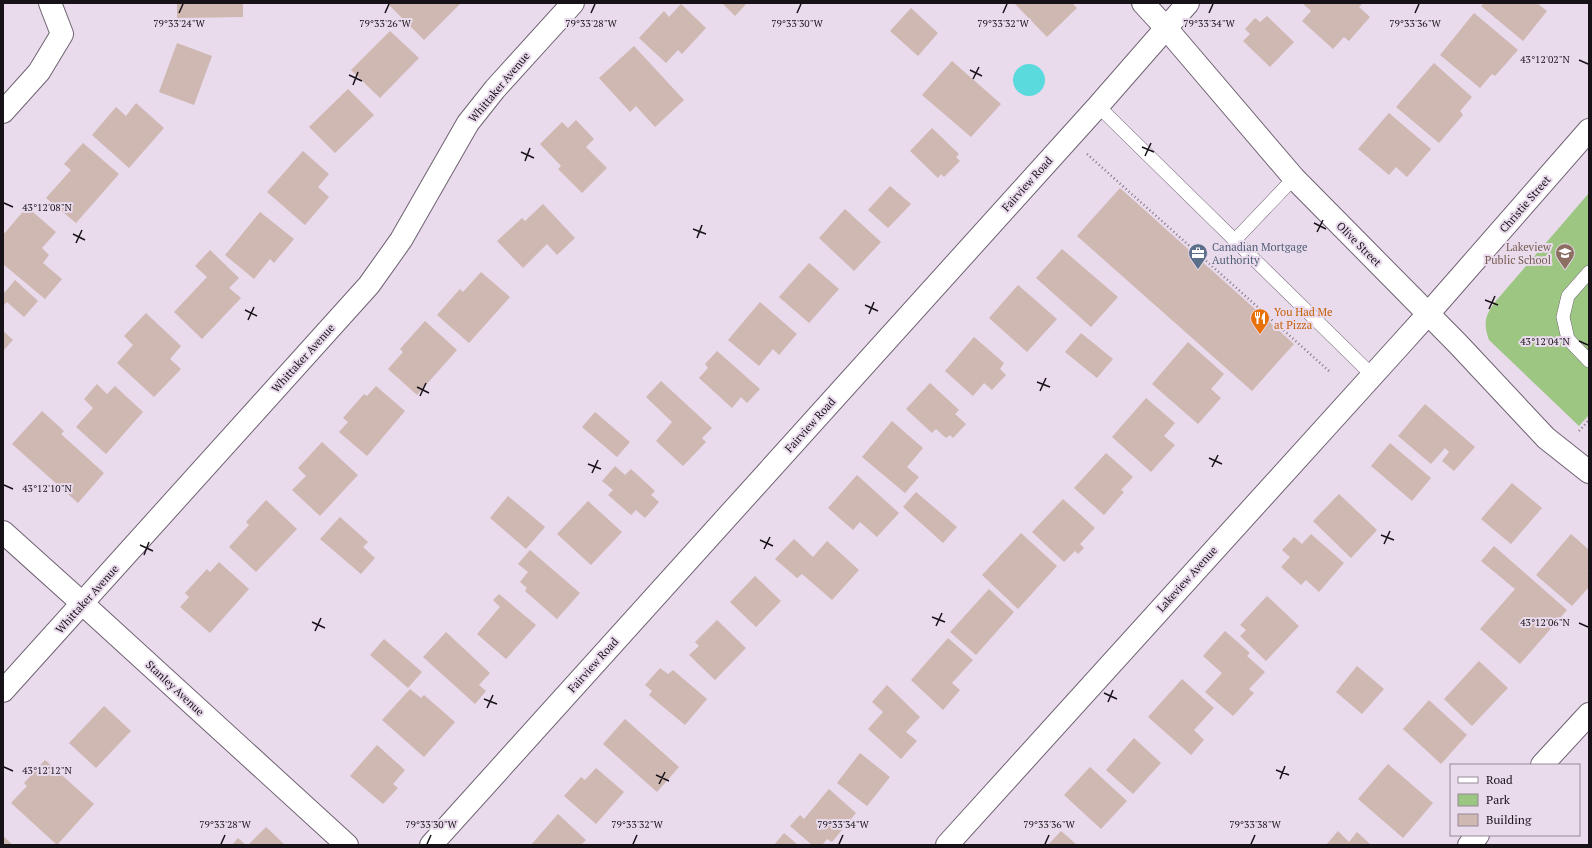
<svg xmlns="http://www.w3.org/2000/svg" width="1592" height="848" font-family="'PT Serif',serif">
	<rect width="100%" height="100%" fill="#e9daec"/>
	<path fill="#9cc681" d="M1589,193V310L1588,312L1589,313V415L1579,426L1489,340C1483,323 1485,316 1495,302Z"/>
	<circle fill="#5adadd" cx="1029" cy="80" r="16"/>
	<g fill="#cfb7b2">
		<polygon points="177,3 243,3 243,17 177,18"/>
		<polygon points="387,3 461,3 424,40"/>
		<polygon points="722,3 747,3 735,16"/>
		<polygon points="1014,3 1072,3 1077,8 1047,37"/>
		<polygon points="1302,3 1360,3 1362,4 1359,7 1370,17 1349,41 1344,37 1333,49 1302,21 1311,11"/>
		<polygon points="1484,3 1537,3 1547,11 1523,41 1481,6"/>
		<polygon points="681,4 706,28 682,54 678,50 666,63 639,38 664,11 669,17"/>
		<polygon points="911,8 938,33 918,56 890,31"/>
		<polygon points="1474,13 1518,50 1495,76 1492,74 1480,88 1440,55"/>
		<polygon points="1267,16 1294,42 1270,67 1243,41 1250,34 1245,29 1255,18 1260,22"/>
		<polygon points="390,31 419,58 380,98 351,70"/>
		<polygon points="177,43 212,56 194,105 159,92"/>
		<polygon points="634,46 684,100 655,127 636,106 630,112 599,78"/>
		<polygon points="952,61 1001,104 971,137 922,95"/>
		<polygon points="1434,63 1472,97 1460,111 1463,115 1439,143 1396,107"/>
		<polygon points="348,89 374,115 335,153 309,127"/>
		<polygon points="136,103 164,128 129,168 92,135 116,107 126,116"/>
		<polygon points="1389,113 1431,149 1407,177 1396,167 1389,175 1358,149"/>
		<polygon points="576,120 594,139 586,147 607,168 582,193 558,169 561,166 540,144 562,122 568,128"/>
		<polygon points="932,128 959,154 956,157 960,161 944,177 941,174 938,178 910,151"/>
		<polygon points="83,143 119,174 76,223 46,198 71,170 64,164"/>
		<polygon points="303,151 329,174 318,187 329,197 305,225 267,192"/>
		<polygon points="890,186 911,204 888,228 868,210"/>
		<polygon points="1120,188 1294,344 1252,391 1077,236"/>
		<polygon points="543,204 575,238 557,255 547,244 523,268 497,241 522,218 525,221"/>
		<polygon points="27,207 56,232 42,248 49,255 43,263 62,279 45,299 3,264 3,235"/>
		<polygon points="845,209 881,242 854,271 819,238"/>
		<polygon points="260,212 294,239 274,263 270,259 254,279 225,255"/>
		<polygon points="1062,249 1118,297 1091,327 1036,278"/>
		<polygon points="210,250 239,278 229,288 241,298 202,339 174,312 207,277 195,266"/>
		<polygon points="809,263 839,289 809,323 779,297"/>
		<polygon points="481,272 510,297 469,343 437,315 460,289 463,292"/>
		<polygon points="15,280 38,301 24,317 7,302 3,306 3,291 5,292"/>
		<polygon points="1018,285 1057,319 1027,352 989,318"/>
		<polygon points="760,302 797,334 779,355 773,349 759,366 728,340"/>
		<polygon points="146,313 181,346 170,359 181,369 154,397 117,363 133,345 124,336"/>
		<polygon points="425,321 457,350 417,395 388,369 403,352 400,349"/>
		<polygon points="3,331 13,340 3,351"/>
		<polygon points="1081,333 1113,359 1097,378 1065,352"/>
		<polygon points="974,337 1004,363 1000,369 1006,375 992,390 984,383 973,396 945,371"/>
		<polygon points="1188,342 1224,374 1211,389 1221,398 1198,424 1152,384"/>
		<polygon points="717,351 760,389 747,403 741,397 732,408 699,378 708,368 705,364"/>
		<polygon points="661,381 712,428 702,438 706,442 683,466 656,441 672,422 646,397"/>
		<polygon points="930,383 959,410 955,414 966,424 953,438 950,435 946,438 936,429 932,433 906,409"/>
		<polygon points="97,384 107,394 115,386 143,412 106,454 76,427 93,408 84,399"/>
		<polygon points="376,386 405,411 367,456 339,432 348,422 343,418 364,394 367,396"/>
		<polygon points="1146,398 1175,423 1164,436 1175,445 1151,472 1112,437"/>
		<polygon points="1425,404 1475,447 1454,471 1442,461 1449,452 1445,448 1431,464 1398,436"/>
		<polygon points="42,411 64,431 61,434 104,473 78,503 12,444"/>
		<polygon points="595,412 630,442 617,457 582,427"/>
		<polygon points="892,421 923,448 907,467 919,477 905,493 862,457"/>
		<polygon points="322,442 358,475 320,516 292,490 306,476 298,468"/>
		<polygon points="1390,443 1431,478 1412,501 1371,466"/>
		<polygon points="1106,453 1133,477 1121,490 1124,492 1104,515 1074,488"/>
		<polygon points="615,466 625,475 631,469 655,491 651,495 659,502 645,518 636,510 631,515 608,495 613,490 602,481"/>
		<polygon points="857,475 899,513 877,537 860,522 853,530 828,508"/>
		<polygon points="1512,483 1542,508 1511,544 1481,519"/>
		<polygon points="916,492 957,527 943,543 903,507"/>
		<polygon points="1339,494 1377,530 1351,558 1313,521"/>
		<polygon points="508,496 545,527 526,549 490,518"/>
		<polygon points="1063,499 1095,528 1080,544 1084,548 1078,554 1075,551 1064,562 1032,532"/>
		<polygon points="266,500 297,529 256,572 229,547 249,525 246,522"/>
		<polygon points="588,501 622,532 591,565 557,534"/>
		<polygon points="340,517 368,542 363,547 375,558 361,574 320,539"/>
		<polygon points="1021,533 1057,566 1018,609 982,575"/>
		<polygon points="1311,534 1344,563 1319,592 1306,580 1301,585 1281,567 1290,557 1282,550 1294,537 1302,544"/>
		<polygon points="1571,534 1589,550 1589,569 1587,571 1589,572 1589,587 1572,606 1536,575"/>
		<polygon points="794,539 813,557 827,541 859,570 832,600 802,574 797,578 775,559"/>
		<polygon points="1494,546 1567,610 1520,664 1480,629 1515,589 1481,561"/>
		<polygon points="530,550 580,593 557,619 525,591 527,588 520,582 528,572 518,564"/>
		<polygon points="219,562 249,589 210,633 180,607 189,597 185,593 207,569 210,572"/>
		<polygon points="755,576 781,601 756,627 730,602"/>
		<polygon points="989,589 1014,612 976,655 950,632"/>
		<polygon points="499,594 536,625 506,659 477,634 500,607 493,600"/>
		<polygon points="1267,596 1299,626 1266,661 1240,636 1246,630 1240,625"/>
		<polygon points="717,620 746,648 715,680 689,655 699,646 695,642"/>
		<polygon points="1225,631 1250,653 1247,656 1265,672 1249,689 1254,693 1233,716 1205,692 1222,673 1203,656"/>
		<polygon points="446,632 490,673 479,685 486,691 475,704 423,657"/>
		<polygon points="948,638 973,660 952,683 960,690 943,710 911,680"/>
		<polygon points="384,639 422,672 408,688 370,655"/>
		<polygon points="1479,661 1508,688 1472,726 1444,699"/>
		<polygon points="1357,666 1384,689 1362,714 1336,692"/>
		<polygon points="660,668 668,674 673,670 707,699 685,725 649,695 652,691 645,685"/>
		<polygon points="1182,679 1214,708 1194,730 1204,740 1191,755 1148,717"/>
		<polygon points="887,685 920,717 906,732 917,741 901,759 868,729 883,712 872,702"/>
		<polygon points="410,689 421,698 424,695 455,722 424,757 382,720"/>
		<polygon points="1429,700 1467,735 1441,764 1403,729"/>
		<polygon points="104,706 131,731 96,768 69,743"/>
		<polygon points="625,719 679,767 657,792 603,744"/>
		<polygon points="1134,738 1161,763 1133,794 1106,770"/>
		<polygon points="377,745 405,770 393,784 398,788 383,804 350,776"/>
		<polygon points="860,753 890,777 867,806 837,783"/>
		<polygon points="45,760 94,804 57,845 11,803 27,786 24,783"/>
		<polygon points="1388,764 1433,803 1403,838 1358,799"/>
		<polygon points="1090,767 1127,801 1101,829 1064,795"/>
		<polygon points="596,768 624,792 596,824 564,796 581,777 585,780"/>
		<polygon points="829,789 856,813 832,842 827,839 822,845 812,845 790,826 800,815 804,819"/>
		<polygon points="558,814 586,840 581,845 531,845"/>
		<polygon points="266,827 285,845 248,845"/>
		<polygon points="1061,831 1077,845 1048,845"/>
		<polygon points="1338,831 1349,842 1357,832 1371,845 1326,845"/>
		<polygon points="784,833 798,845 774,845"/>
		<polygon points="3,836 13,845 3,845"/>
		<polygon points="238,838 246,845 232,845"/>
	</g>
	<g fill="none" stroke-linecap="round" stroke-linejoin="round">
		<g stroke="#6f6272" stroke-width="14">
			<g id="lane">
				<polyline points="1098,106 1373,376"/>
				<polyline points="1234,241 1294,178"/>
				<polyline points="1589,272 1568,296 1563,317 1568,339 1589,361"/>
			</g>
		</g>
		<g stroke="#6f6272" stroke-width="24">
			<g id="street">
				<polyline points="3,112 39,72 62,34 50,3"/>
				<polyline points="3,532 83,604 347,845"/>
				<polyline points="3,691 369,285 401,240 468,123 495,89 573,3"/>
				<polyline points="1542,765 1589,714"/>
				<polyline points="431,845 1098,106 1188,3"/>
				<polyline points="947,845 1401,344 1428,314"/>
				<polyline points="1469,845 1478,835"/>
			</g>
		</g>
		<g stroke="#6f6272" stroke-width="24">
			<g id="secondary">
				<polyline points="1143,3 1166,28 1294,178 1458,344 1546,438 1589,472"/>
				<polyline points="1428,314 1589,130"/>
			</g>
		</g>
		<g stroke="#817783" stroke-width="2.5" stroke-dasharray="1 3" stroke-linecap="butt">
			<polyline points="1087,154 1329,371"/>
			<polyline points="1579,431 1589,420"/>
		</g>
		<use href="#lane" stroke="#fff" stroke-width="13"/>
		<use href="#street" stroke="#fff" stroke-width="22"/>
		<use href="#secondary" stroke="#fff" stroke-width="22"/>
	</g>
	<path fill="none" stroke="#171218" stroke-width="1.5" d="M179,13L183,4M385,13L389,4M591,13L595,4M797,13L801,4M1003,13L1007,4M1209,13L1213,4M1415,13L1419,4M1579,60L1588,64M970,70L982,76M349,75L362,81M973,79L979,67M353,85L358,72M1142,147L1154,152M521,152L534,158M1145,156L1151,143M525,161L530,148M4,203L13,207M1314,223L1326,229M693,229L706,234M1317,232L1323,220M73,234L85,240M697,238L702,225M76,243L82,230M1485,300L1498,305M865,305L878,311M1489,309L1495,296M245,310L257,316M869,314L874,302M248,320L254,307M1579,341L1588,345M1037,382L1050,387M417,387L429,393M1040,391L1046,378M420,396L426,383M1209,458L1222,464M588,464L601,469M1212,467L1218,455M592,473L598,460M4,485L13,489M1381,535L1394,540M760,540L773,546M1384,544L1390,531M140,545L153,551M764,549L770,537M144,555L149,542M932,617L945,622M312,622L325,628M1579,623L1588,627M936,626L942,613M315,631L321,618M1104,693L1117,699M484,699L497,704M1108,702L1113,690M487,708L493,695M4,767L13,771M1276,770L1289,775M656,775L669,781M1280,779L1285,766M659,784L665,772M221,844L225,835M427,844L431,835M633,844L637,835M839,844L843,835M1045,844L1049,835M1251,844L1255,835"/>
	<defs>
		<g id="office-pin" transform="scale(1)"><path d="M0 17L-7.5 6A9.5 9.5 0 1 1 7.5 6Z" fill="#5c6f8a" stroke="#e9daec"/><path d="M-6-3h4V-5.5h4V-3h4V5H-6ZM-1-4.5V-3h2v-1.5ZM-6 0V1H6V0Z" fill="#fff"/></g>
		<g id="school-pin" transform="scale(1)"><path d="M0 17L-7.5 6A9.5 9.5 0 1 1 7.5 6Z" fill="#8d6e63" stroke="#e9daec"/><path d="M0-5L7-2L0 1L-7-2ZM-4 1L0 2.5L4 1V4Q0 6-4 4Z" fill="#fff"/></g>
		<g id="restaurant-pin" transform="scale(1)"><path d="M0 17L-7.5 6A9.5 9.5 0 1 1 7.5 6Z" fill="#e8710a" stroke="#e9daec"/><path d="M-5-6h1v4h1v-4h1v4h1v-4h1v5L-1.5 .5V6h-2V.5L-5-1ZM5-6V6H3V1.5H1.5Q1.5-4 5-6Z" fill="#fff"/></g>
	</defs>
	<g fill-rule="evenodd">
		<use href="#office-pin" x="1198" y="253"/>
		<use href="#school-pin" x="1565" y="253"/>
		<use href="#restaurant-pin" x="1260" y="318"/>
	</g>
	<g text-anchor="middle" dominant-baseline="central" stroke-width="4" stroke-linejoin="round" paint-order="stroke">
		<g font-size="11" fill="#171218" stroke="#e9daec">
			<text transform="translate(499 87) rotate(-50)">Whittaker Avenue</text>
			<text transform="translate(1027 184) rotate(-48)">Fairview Road</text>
			<text transform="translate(1525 204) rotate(-49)">Christie Street</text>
			<text transform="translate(1359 244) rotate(45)">Olive Street</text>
			<text transform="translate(303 358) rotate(-48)">Whittaker Avenue</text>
			<text transform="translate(810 425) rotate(-48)">Fairview Road</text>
			<text transform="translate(1187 579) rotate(-48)">Lakeview Avenue</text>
			<text transform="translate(87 599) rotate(-48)">Whittaker Avenue</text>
			<text transform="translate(593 665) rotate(-48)">Fairview Road</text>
			<text transform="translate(175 688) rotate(43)">Stanley Avenue</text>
		</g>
		<g font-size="11" fill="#4e5e75" stroke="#e9daec" text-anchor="start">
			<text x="1212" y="247">Canadian Mortgage<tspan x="1212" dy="13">Authority</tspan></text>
		</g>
		<g font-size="11" fill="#785e54" stroke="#e9daec" text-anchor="end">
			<text x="1551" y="247">Lakeview<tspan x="1551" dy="13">Public School</tspan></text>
		</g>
		<g font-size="11" fill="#c56008" stroke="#e9daec" text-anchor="start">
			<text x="1274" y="312">You Had Me<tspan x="1274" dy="13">at Pizza</tspan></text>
		</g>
	</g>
	<g font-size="10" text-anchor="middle" fill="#171218" stroke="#e9daec" stroke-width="4" stroke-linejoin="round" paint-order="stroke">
		<text x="179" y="27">79°33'24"W</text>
		<text x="1003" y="27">79°33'32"W</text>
		<text x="385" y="27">79°33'26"W</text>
		<text x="591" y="27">79°33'28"W</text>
		<text x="797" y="27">79°33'30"W</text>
		<text x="1209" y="27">79°33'34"W</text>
		<text x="1415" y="27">79°33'36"W</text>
		<text x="1545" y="63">43°12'02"N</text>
		<text x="47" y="211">43°12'08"N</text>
		<text x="1545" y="345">43°12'04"N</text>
		<text x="47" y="492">43°12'10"N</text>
		<text x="1545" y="626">43°12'06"N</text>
		<text x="47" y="774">43°12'12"N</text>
		<text x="225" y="828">79°33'28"W</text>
		<text x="431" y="828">79°33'30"W</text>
		<text x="637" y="828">79°33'32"W</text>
		<text x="843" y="828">79°33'34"W</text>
		<text x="1049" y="828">79°33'36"W</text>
		<text x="1255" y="828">79°33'38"W</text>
	</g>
	<rect width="1592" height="848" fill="none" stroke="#171218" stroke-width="8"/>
	<rect x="1450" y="764" width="130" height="72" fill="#e9daec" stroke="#958a97"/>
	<rect x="1458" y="777" width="20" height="6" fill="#ffffff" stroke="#958a97"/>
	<text x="1486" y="784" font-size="12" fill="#171218">Road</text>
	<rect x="1458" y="794" width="20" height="12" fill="#9cc681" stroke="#958a97"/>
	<text x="1486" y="804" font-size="12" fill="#171218">Park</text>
	<rect x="1458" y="814" width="20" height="12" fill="#cfb7b2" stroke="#958a97"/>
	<text x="1486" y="824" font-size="12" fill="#171218">Building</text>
</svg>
